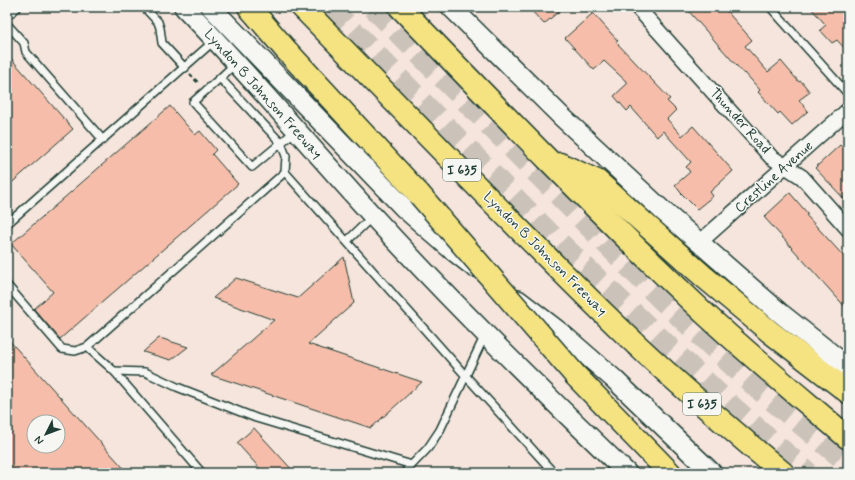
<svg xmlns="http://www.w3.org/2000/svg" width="855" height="480" font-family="Mynerve,sans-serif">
	<rect width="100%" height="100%" fill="#f6e5dc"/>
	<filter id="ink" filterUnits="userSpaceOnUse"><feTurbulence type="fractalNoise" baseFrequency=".025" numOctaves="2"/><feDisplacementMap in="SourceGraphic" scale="8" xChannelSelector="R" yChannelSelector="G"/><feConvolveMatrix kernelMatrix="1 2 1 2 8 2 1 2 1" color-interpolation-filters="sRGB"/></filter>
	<g filter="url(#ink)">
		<g fill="#f6beaa" stroke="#1f3d34" fill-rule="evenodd">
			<polygon points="528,7 564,7 544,24"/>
			<polygon points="685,7 723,7 752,40 745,46 768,72 781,61 799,82 801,81 810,92 799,100 808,111 792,125 780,112 778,114 758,92 760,90 745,73 744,74"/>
			<polygon points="810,7 848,7 848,52 837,40 832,43 820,30 826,25"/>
			<polygon points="593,13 618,41 616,42 670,99 667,101 676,110 667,119 682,136 693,126 733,171 710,192 713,196 697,209 681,193 675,185 690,172 686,167 691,162 663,131 657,137 631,107 627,111 614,96 628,83 604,61 594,70 565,38"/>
			<polygon points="7,54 73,129 7,187"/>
			<polygon points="170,106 195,135 200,131 216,150 212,154 238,184 60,339 34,309 53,292 11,244"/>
			<polygon points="840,145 848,153 848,203 815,168"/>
			<polygon points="790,193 808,214 806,215 848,261 848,310 764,217"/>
			<polygon points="344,257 354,303 308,344 422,382 371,428 211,375 274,320 213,298 236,278 298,298"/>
			<path d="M7,338L128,473H7ZM34,422H58V446H34Z"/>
			<polygon points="159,338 163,339 188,347 171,360 143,352"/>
			<polygon points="254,428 295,473 264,473 237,443"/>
		</g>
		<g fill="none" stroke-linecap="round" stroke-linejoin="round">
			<g stroke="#cbc3ba" stroke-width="22" stroke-dasharray="22 11" stroke-linecap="butt">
				<polyline points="330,7 549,233 729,404 808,473"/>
				<polyline points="373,7 661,299 754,385 848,463"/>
			</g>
			<g stroke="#1f3d34" stroke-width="10">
				<g id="service">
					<polyline points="144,7 158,22 160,28 162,43 185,68"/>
					<polyline points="770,7 848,94"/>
					<polyline points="7,16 18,7"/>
					<polyline points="7,24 24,43 26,52 103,140"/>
					<polyline points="220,78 193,102 252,167 281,143 220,78 236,63"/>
					<polyline points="295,131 281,143 286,156 285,172 465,375 554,473"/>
					<polyline points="7,224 215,40"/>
					<polyline points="347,241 373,216"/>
					<polyline points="7,285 62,349 75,351 87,347 114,371 202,473"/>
					<polyline points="87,347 285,172"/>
					<polyline points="114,371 145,372 177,387 256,418 412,465"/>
					<polyline points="404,473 428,448 440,430 485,335"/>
				</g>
			</g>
			<g stroke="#1f3d34" stroke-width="17">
				<g id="minor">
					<polyline points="637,7 771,157 802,177 848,229"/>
					<polyline points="699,243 848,110"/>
				</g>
			</g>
			<g stroke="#1f3d34" stroke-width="22">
				<g id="secondary">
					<path d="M184,7C249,74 309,146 372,215C454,305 540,389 627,473"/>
					<polyline points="211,7 403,207 451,249 474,267"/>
					<polyline points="451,7 561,116 662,210 779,312 848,367"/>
					<polyline points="518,300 561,333 614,379 712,473"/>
				</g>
			</g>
			<g stroke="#1f3d34" stroke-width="25">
				<g id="motorway">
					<polyline points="249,7 286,50 419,194"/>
					<path d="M302,7C408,115 512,225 621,330C673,380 728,427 783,473"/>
					<path d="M400,7C499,110 598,213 702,311C749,355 799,396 848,438"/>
					<polyline points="560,164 597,181 703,276 769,331 848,392"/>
					<polyline points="576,376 670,473"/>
				</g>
			</g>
			<polyline stroke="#1f3d34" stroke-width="2.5" stroke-dasharray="4 3" stroke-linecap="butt" points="190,74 199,84"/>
			<use href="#service" stroke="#f6f6f2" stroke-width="7"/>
			<use href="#minor" stroke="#f6f6f2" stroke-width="14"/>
			<use href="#secondary" stroke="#f6f6f2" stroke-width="19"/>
			<use href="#motorway" stroke="#f5e382" stroke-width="22"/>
			<g stroke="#1f3d34" stroke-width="25" stroke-linecap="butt">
				<polyline id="motorway-bridge" points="419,194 576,376"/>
			</g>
			<use href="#motorway-bridge" stroke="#f5e382" stroke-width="22"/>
		</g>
	</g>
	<g text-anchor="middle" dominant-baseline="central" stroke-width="3" stroke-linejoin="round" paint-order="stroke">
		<g fill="#f6f6f2" stroke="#60746d" stroke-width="1">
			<rect x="443" y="159" width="38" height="22" rx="3"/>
			<rect x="683" y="393" width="38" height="22" rx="3"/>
		</g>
		<g font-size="13" font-weight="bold" fill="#1f3d34">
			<text x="462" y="170">I 635</text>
			<text x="702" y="404">I 635</text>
		</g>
		<g font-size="14" fill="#1f3d34" stroke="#f6f6f2">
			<text transform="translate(263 94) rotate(48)">Lyndon B Johnson Freeway</text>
			<text transform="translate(740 121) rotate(48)">Thunder Road</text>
			<text transform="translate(774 177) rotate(-42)">Crestline Avenue</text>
			<text transform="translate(545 254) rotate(45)">Lyndon B Johnson Freeway</text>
		</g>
	</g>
	<rect width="855" height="480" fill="none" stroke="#f6f6f2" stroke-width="24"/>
	<rect x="12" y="12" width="831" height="456" fill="none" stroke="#1f3d34" stroke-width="1.5" filter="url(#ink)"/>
	<g transform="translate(46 434) rotate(228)"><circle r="19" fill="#f6f6f2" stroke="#a0aca6"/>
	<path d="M0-3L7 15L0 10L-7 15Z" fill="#1f3d34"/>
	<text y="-6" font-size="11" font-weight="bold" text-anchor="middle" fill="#1f3d34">N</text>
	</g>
</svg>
